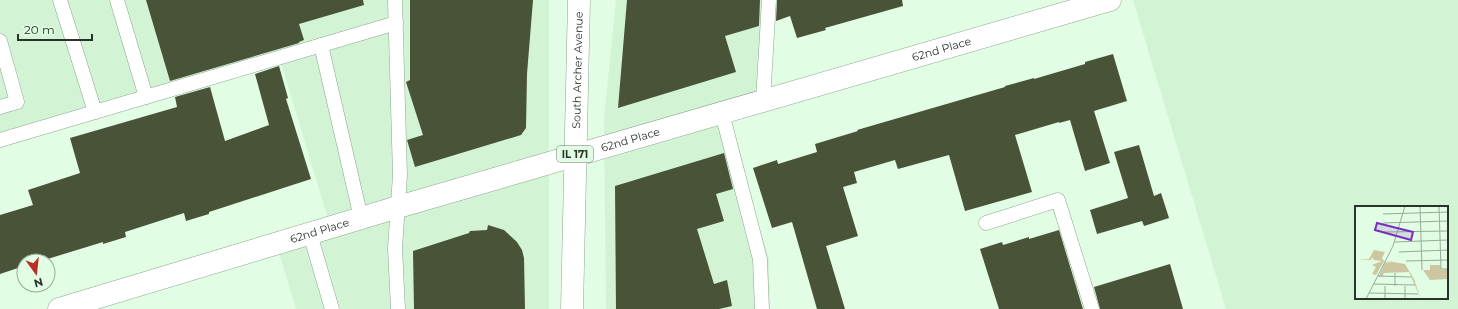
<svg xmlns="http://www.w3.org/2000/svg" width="1458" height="309" font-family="Montserrat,sans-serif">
	<rect width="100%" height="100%" fill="#e1fde4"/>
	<g fill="#d2f4d5" fill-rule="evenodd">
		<polygon points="0,0 549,0 549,309 296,309 278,249 332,232 281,63 0,146"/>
		<polygon points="616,0 774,0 768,92 723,106 769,259 770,309 606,309 604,118"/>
		<path d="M1133,0H1458V309H1226ZM1356,207H1447V298H1356Z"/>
	</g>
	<g fill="#495338">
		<polygon points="146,0 363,0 364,5 299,24 304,40 299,42 299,43 170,81"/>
		<polygon points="410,0 533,0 527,74 526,128 521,135 415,167 407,140 423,135 406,82 410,80"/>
		<polygon points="627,0 760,0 759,26 725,36 736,72 618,108"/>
		<polygon points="777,0 902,0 903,6 825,28 826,30 797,38 790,16 776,21"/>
		<polygon points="1113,54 1127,101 1094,111 1110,163 1085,171 1070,120 1059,123 1059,122 1015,135 1032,192 965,211 949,155 898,169 895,160 854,172 857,183 843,187 858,236 826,246 845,309 817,309 792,222 772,228 753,168 777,160 778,164 817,152 815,144 858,131 857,130 1005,87 1005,86 1034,78 1034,79 1085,64 1085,62"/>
		<polygon points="279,66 288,98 286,99 311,179 209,212 209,214 186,221 184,213 125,232 126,237 103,244 103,242 41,261 24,261 24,266 0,274 0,215 33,205 28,190 80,173 70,138 177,107 175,97 210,87 225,141 269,125 255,74"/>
		<polygon points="1139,145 1154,196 1161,193 1169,218 1144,226 1142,221 1097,234 1090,210 1128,198 1114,152"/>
		<polygon points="724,153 733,189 716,194 724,221 697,229 714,284 727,280 732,306 719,309 616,309 615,186"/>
		<polygon points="488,225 504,230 517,242 522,250 524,258 525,309 414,309 413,251 469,233 470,231 487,230"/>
		<polygon points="1059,230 1083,309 999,309 980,249 1002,242 1003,245 1029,237 1029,239"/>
		<polygon points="1170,264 1183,309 1100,309 1094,287"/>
	</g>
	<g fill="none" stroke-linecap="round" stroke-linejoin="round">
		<g stroke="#8da68f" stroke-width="15">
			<g id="lane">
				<polyline points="60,0 95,112"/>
				<polyline points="117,0 146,97"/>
				<polyline points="395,0 400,175 395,248 398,309"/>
				<polyline points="0,41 17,102 0,107"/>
				<polyline points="321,45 361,218"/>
				<polyline points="763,101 769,0"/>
				<polyline points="722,113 760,259 762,309"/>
				<polyline points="0,140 396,23"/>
				<polyline points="986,223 1058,200 1092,309"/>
				<polyline points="310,234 332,309"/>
			</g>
		</g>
		<g stroke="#8da68f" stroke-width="23">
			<g id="street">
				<path id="s1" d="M59,309L398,207L1110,0"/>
			</g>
		</g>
		<g stroke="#8da68f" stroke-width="23">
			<g id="primary">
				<path id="s2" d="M572,309L579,0"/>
			</g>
		</g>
		<use href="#lane" stroke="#fff" stroke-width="14"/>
		<use href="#street" stroke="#fff" stroke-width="22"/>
		<use href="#primary" stroke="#fff" stroke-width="22"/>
	</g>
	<g text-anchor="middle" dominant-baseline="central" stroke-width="4" stroke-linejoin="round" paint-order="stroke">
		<rect fill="#e1fde4" stroke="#607061" stroke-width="1" x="557" y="146" width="36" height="16" rx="3"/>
		<g font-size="10" font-weight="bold" fill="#283329">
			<text x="575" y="154">IL 171</text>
		</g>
		<g font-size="11" fill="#283329" stroke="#e1fde4">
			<text stroke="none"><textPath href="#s1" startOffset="920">62nd Place</textPath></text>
			<text stroke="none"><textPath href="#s2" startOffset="239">South Archer Avenue</textPath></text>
			<text stroke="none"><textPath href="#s1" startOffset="596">62nd Place</textPath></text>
			<text stroke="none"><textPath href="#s1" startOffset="272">62nd Place</textPath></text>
		</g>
	</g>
	<g transform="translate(1355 206)">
		<rect width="93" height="93" fill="#e1fde4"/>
		<path d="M19,44L30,46L27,52L29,55L21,69L17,68L21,61L17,59L27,55L19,54L17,51L16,54H2L14,53ZM32,55L50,58L59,73L66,93L54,66L29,67L27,71L24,70L30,56L36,57ZM75,59H85L86,64L93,63V73L75,74L68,64H75Z" fill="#ccc7a1"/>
		<path fill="none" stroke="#97ac99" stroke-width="1" d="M65,0L67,64M84,0L86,63H93M28,8L93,6M28,17L93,15M29,26L93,25M40,36L93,34M44,46L93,44M51,55L93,54M40,67V80M22,70L56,71M18,78L60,79M30,80V93M50,80V93M14,87L63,88M11,93L38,40L50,0"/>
		<path fill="#7b2cbf" fill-opacity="0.15" stroke="#7b2cbf" stroke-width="2" d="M22,17L58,26L56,34L20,24Z"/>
		<rect width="93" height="93" fill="none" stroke="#283329" stroke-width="2"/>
	</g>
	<g transform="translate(36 273) rotate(165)"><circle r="19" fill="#e1fde4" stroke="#97ac99"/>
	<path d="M0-3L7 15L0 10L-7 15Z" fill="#bc2e23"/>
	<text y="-6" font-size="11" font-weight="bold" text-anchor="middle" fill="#283329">N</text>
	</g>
	<path d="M18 34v6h74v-6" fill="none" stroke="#283329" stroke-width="2"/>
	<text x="24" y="34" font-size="12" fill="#283329" stroke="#e1fde4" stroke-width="3" paint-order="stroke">20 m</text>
</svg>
